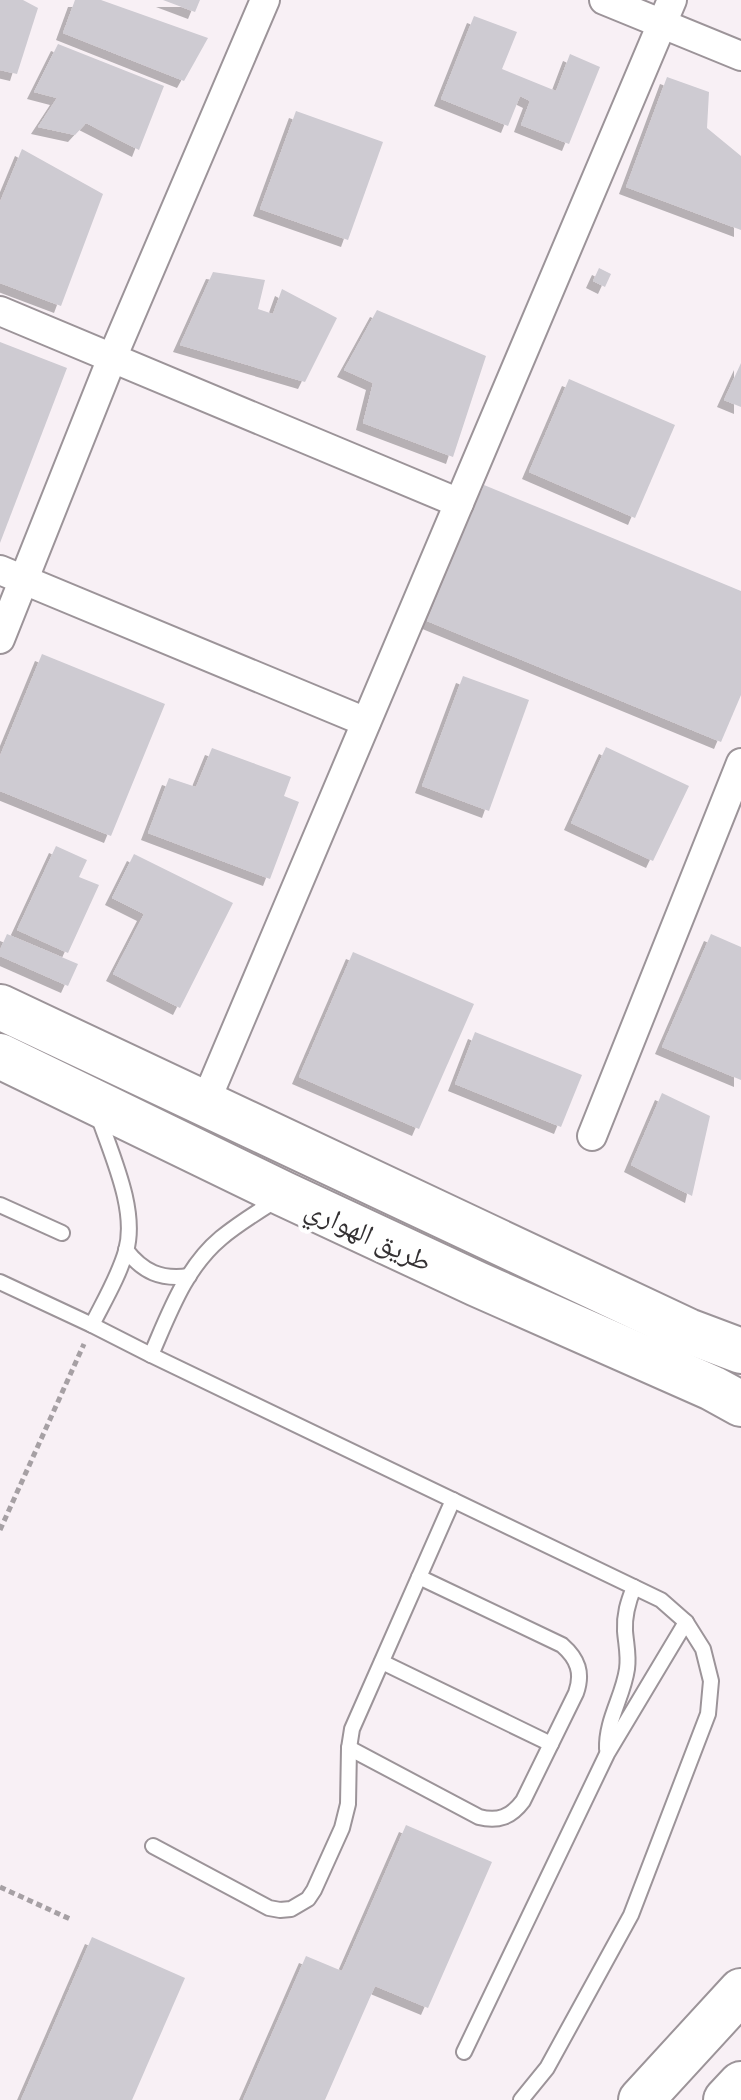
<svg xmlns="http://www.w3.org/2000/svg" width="741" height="2100" font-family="'Public Sans','Noto Naskh Arabic',sans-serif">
	<defs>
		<filter id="shadow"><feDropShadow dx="-7" dy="7" stdDeviation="0" flood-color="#0004"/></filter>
	</defs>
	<rect width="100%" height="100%" fill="#f8f0f5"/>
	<g fill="#cecbd2" filter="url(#shadow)">
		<polygon points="0,0 23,0 38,8 17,74 0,70"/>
		<polygon points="75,0 101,0 208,38 184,81 63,33"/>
		<polygon points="163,0 200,0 195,12"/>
		<polygon points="474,16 517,32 502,69 556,91 570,54 600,67 569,144 521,125 530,101 520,96 508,126 441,99"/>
		<polygon points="58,44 164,86 139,150 86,123 75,135 38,127 57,98 34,92"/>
		<polygon points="667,77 709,92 707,128 741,156 741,230 626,187"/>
		<polygon points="296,111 383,142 348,240 260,209"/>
		<polygon points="22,149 103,194 61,306 0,283 0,202"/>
		<polygon points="599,268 611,274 605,287 593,281"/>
		<polygon points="213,272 265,280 258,309 273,314 282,289 337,318 305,382 180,345"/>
		<polygon points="377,310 486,356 453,457 363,423 373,383 344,370"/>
		<polygon points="0,342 67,368 0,543"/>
		<polygon points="741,363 741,407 724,400"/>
		<polygon points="569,379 675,425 635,518 529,472"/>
		<polygon points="484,485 741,591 741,695 721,742 427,621"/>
		<polygon points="42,654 165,704 111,836 0,791 0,756"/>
		<polygon points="463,676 529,700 489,811 422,786"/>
		<polygon points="606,747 689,786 653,861 571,823"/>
		<polygon points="212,748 291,777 284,796 299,802 270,879 148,833 169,778 196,787"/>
		<polygon points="56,846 87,860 79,877 99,885 68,953 17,930"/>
		<polygon points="134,854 233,903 180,1008 113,974 144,914 112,898"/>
		<polygon points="7,934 78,964 68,986 0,956 0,950"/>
		<polygon points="711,934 741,947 741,1080 662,1047"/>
		<polygon points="353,952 474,1004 419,1129 299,1077"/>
		<polygon points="475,1032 582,1075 561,1127 455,1084"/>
		<polygon points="662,1093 710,1116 692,1196 631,1165"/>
		<polygon points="406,1825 492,1862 428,2008 375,1986 325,2100 243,2100 306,1956 342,1971"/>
		<polygon points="92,1937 185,1978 132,2100 21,2100"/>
	</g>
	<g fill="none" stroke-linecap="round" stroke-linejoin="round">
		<g stroke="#9c9499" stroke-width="18">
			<g id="service">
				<polyline points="0,1205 62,1233"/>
				<path d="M126,1250C143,1272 161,1280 189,1276"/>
				<polyline points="0,1282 92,1325 151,1355 661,1600 686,1622 703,1649 711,1681 708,1714 631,1915 547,2068 521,2100"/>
				<path d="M92,1325C104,1301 119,1276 126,1251C138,1209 110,1152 97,1112"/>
				<path d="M151,1355C169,1314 185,1268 221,1238C239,1223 259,1211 278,1199"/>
				<polyline points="382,1662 551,1744"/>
				<path d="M349,1748L479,1817C498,1822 511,1817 523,1801L576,1693C583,1673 578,1659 562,1645L419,1577"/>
				<path d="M607,1749C606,1720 623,1697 627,1669C629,1656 626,1644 625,1631C624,1615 628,1602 634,1587"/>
				<polyline points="153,1846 269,1908 280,1910 291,1909 308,1899 314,1890 342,1828 348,1804 349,1748 352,1729 453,1500"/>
				<polyline points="464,2052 607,1754 686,1622"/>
			</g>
		</g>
		<g stroke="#9c9499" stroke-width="32">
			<g id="minor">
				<polyline points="604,0 741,56"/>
				<polyline points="0,311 459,503"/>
				<polyline points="0,570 366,722"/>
				<polyline points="0,639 112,358 265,0"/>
				<polyline points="205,1103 672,0"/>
				<polyline points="592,1136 741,763"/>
			</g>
		</g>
		<g stroke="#9c9499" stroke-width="48">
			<g id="trunk">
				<polyline points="0,1007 688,1331 741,1351"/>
				<polyline points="0,1056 284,1194 477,1284 712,1388 741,1404"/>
				<polyline points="641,2100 741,1991"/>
				<polyline points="726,2100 741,2084"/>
			</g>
		</g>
		<g stroke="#a6a0a4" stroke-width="5" stroke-dasharray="6 4" stroke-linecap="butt">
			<polyline points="0,1530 84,1344"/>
			<polyline points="0,1887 70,1919"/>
		</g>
		<use href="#service" stroke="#fff" stroke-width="14"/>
		<use href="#minor" stroke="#fff" stroke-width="28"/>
		<use href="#trunk" stroke="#fff" stroke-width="44"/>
	</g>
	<g text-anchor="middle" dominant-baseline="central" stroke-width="8" stroke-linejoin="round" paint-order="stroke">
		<g font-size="28" fill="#343133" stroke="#fff">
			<text transform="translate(369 1234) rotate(25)">طريق الهواري</text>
		</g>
	</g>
</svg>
